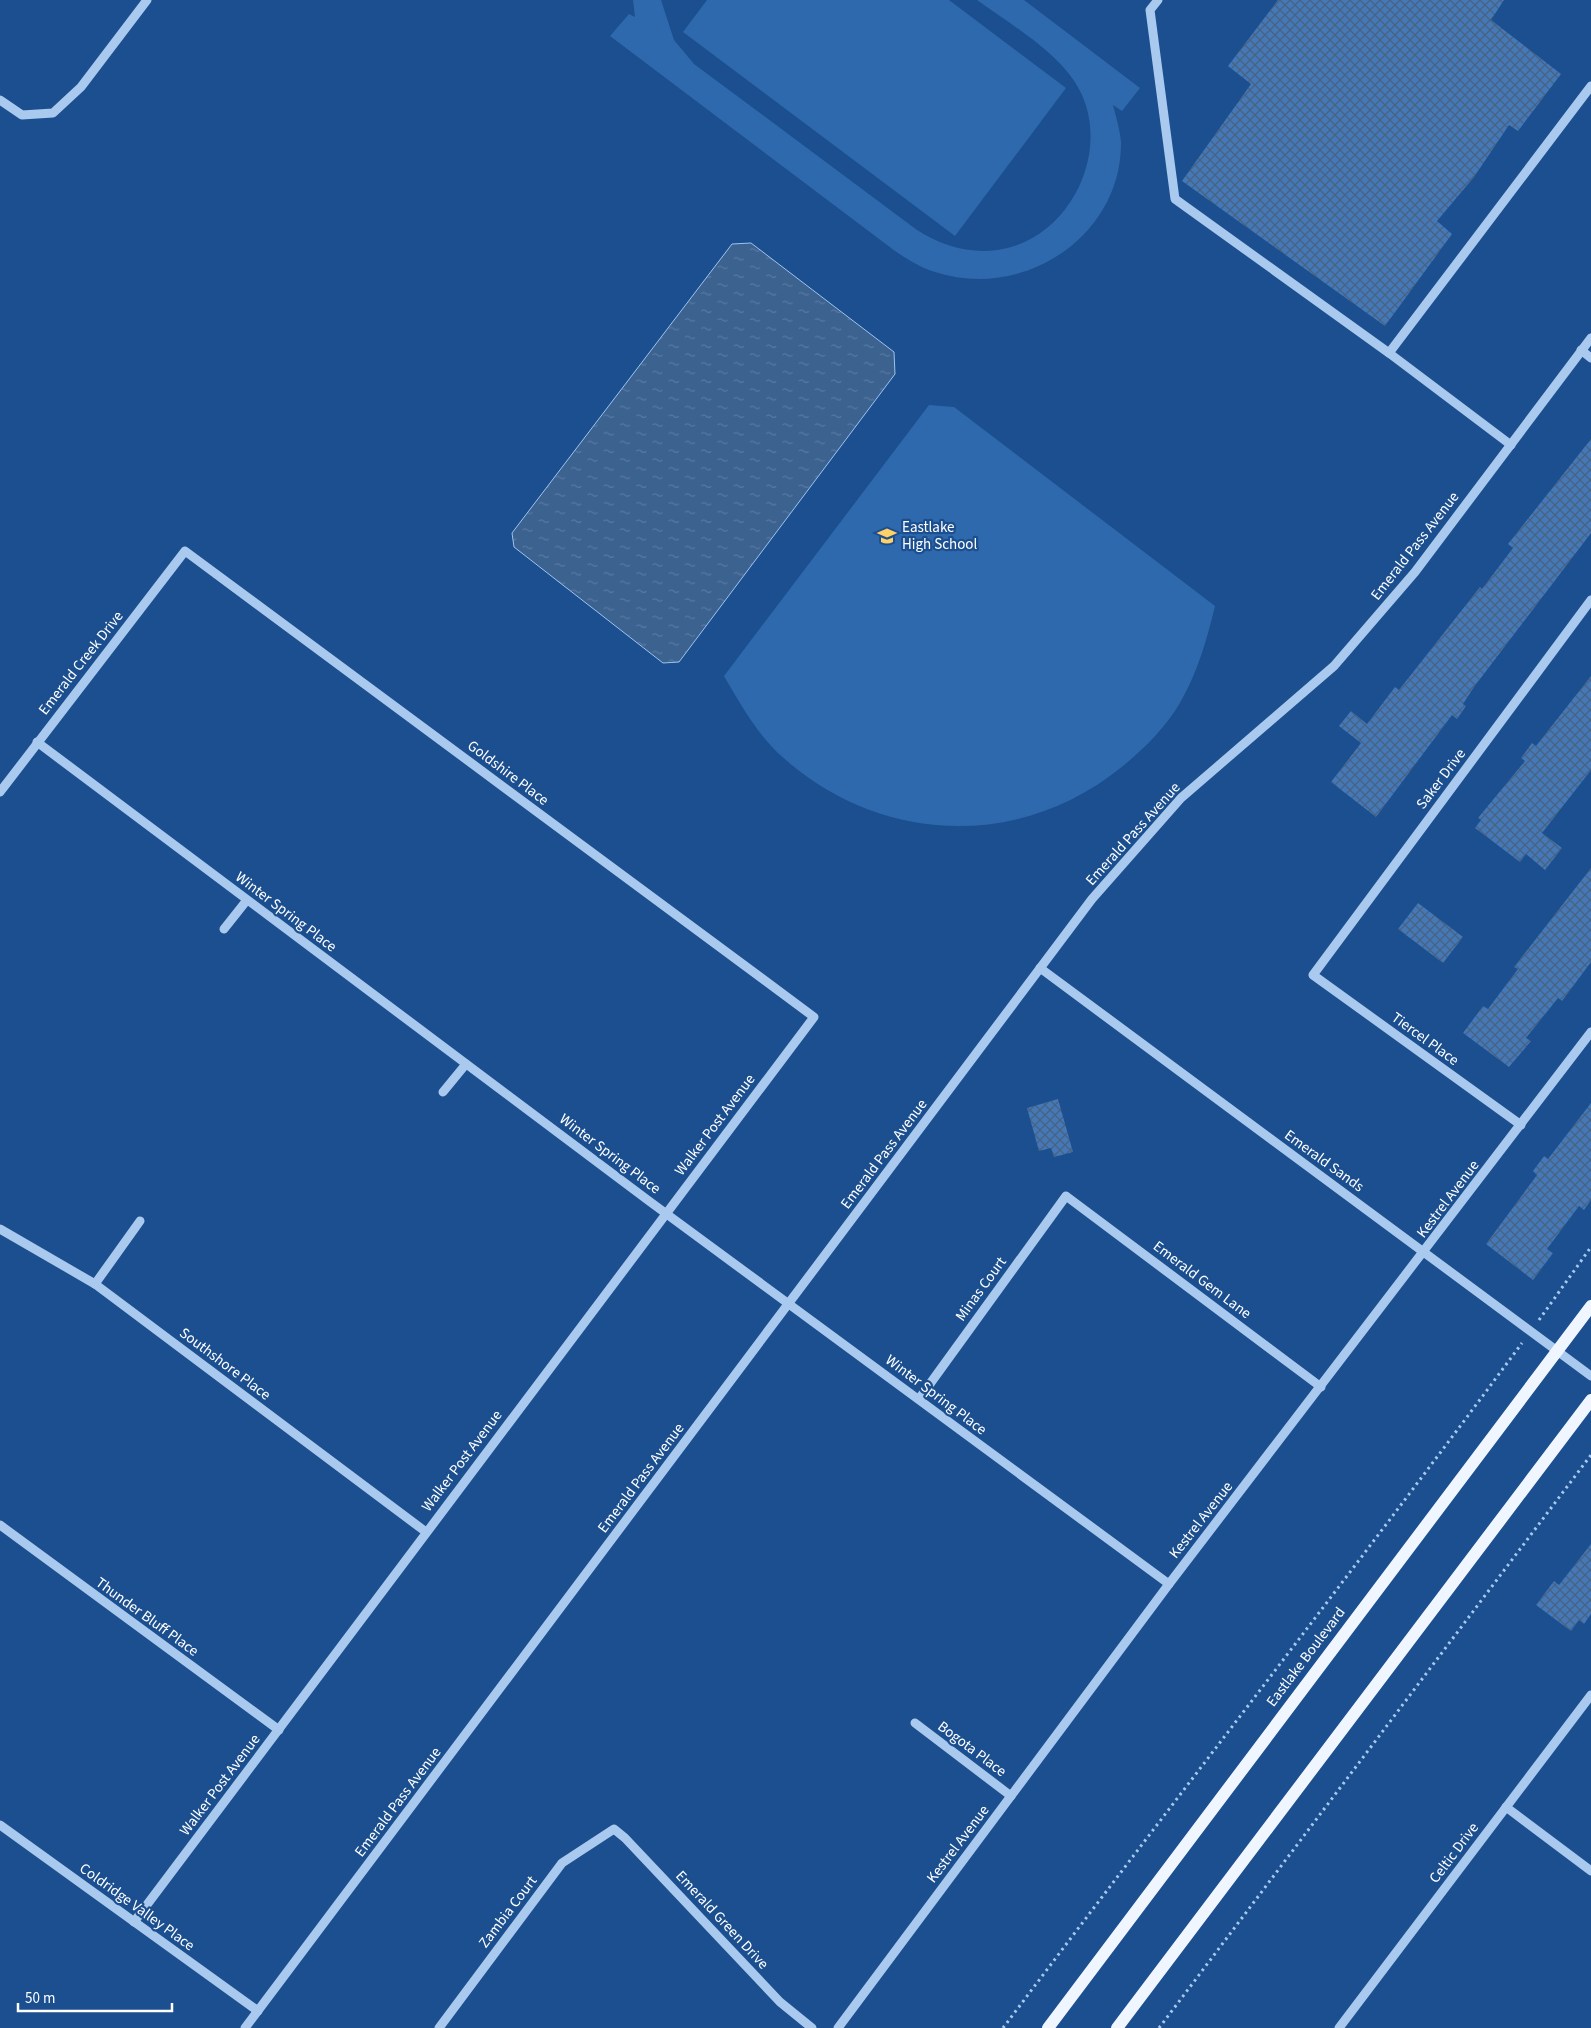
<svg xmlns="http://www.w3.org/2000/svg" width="1591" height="2028" font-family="'Source Sans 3',sans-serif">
	<defs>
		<pattern id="water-ripples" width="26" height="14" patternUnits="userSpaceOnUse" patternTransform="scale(1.25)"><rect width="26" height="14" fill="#3c6290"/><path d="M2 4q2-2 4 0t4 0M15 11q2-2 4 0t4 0" fill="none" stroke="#597aa1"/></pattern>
		<pattern id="building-cross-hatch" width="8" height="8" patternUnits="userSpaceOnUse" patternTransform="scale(1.25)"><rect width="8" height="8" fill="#4478b7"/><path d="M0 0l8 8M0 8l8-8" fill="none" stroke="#486282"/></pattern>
	</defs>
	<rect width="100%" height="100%" fill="#1b4f8f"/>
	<g fill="#2e69ad">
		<path d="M633,0H661L674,40L694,64L917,230C940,245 969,254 997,250C1067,241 1111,156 1081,93C1063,54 1011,25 977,0H1024L1140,88L1122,111L1113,105C1116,117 1120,130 1121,142C1122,237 1022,301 935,272C921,268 907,259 895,251L610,36L629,14L635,17Z"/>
		<polygon points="707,0 949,0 1066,88 955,236 683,32"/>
		<path d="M929,405L954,407L1215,606C1207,639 1198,671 1181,701C1167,726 1145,748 1123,766C1019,851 877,845 778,753C755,731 740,703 724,676Z"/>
	</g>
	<polygon fill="url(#water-ripples)" stroke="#9cc4f0" points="751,243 894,352 895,374 679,662 663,663 514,547 512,533 732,244"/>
	<g fill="url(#building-cross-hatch)">
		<polygon points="1278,0 1504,0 1491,20 1561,74 1518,131 1509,125 1474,177 1437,221 1452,234 1385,326 1182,181 1251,84 1228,66"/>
		<polygon points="1591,439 1591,533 1474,687 1463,704 1466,706 1457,719 1452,715 1376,817 1331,782 1361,743 1339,726 1351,711 1367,724 1395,687 1399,690 1480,587 1482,589 1513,548 1508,544"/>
		<polygon points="1591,676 1591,770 1542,833 1562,848 1545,870 1526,854 1520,862 1475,828 1481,820 1478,818 1525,761 1521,758 1532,743 1536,746"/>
		<polygon points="1591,868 1591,962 1562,1001 1558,998 1526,1038 1531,1041 1509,1067 1463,1033 1483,1006 1488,1009 1518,969 1514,967"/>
		<polygon points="1418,903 1463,937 1443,963 1398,929"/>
		<polygon points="1058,1099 1073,1152 1054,1157 1051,1148 1039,1151 1027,1108"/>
		<polygon points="1591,1103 1591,1200 1584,1210 1579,1206 1547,1249 1553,1253 1533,1280 1486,1244 1537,1175 1533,1171 1544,1156 1548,1159"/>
		<polygon points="1591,1544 1591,1614 1584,1624 1579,1620 1571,1631 1536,1605 1554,1581 1559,1585"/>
	</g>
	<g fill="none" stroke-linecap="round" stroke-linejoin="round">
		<g stroke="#a9c9ee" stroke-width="3" stroke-dasharray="2.5 4" stroke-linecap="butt">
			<polyline points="1539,1320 1591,1247"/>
			<path d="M1003,2028C1175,1799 1352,1573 1522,1343"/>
			<polyline points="1159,2028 1591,1455"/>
		</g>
		<g stroke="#a9c9ee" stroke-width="9">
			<polyline points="1158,0 1150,10 1175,199 1389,353"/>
			<polyline points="0,100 22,115 53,113 81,87 147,0"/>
			<polyline points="1581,350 1591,358"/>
			<polyline points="1511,445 1389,353 1591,86"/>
			<polyline points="37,742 649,1201 1169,1584"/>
			<polyline points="0,792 185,551 814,1017 134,1922"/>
			<polyline points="224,929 247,900"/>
			<polyline points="1040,968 1591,1376"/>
			<polyline points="443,1092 466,1064"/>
			<polyline points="1521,1125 1313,975 1591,600"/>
			<polyline points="0,1229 95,1284 426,1532"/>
			<polyline points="95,1284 140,1221"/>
			<polyline points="919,1399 1066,1196 1321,1387"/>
			<polyline points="0,1525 279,1730"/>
			<polyline points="915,1723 1011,1796"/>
			<polyline points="1506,1807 1591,1871"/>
			<polyline points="0,1825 258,2011"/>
			<polyline points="245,2028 1092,899 1181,798 1334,666 1415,572 1591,338"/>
			<polyline points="439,2028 562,1863 614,1829 625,1838 780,2002 812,2028"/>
			<polyline points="838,2028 1169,1584 1591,1032"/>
			<polyline points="1339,2028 1591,1695"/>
		</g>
		<g stroke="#f0f6ff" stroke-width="12">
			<polyline points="1048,2028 1591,1306"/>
			<polyline points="1117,2028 1591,1400"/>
		</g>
	</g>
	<defs>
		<g id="school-bare" transform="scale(1.5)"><path d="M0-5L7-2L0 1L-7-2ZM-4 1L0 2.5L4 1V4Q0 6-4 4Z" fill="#ffd166" stroke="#1b4f8f" stroke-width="2.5" paint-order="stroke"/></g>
	</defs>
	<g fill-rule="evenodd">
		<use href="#school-bare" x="887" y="536"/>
	</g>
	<g text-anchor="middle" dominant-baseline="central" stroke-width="4.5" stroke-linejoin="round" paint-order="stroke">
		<g font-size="15" fill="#fff" stroke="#1b4f8f" text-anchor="start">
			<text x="902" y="527">Eastlake<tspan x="902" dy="17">High School</tspan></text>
		</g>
		<g font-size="15" fill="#fff" stroke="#1b4f8f">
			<text transform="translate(1415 546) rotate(-52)">Emerald Pass Avenue</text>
			<text transform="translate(81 663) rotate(-52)">Emerald Creek Drive</text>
			<text transform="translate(508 773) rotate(37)">Goldshire Place</text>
			<text transform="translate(1441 779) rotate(-53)">Saker Drive</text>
			<text transform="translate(1133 834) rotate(-48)">Emerald Pass Avenue</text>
			<text transform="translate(286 912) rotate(37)">Winter Spring Place</text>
			<text transform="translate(1425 1039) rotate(36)">Tiercel Place</text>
			<text transform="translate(715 1125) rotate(-53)">Walker Post Avenue</text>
			<text transform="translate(610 1154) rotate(37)">Winter Spring Place</text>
			<text transform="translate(884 1154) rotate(-53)">Emerald Pass Avenue</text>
			<text transform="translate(1324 1161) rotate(36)">Emerald Sands</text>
			<text transform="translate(1448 1199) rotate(-53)">Kestrel Avenue</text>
			<text transform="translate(1202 1280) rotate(37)">Emerald Gem Lane</text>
			<text transform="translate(981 1289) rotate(-54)">Minas Court</text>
			<text transform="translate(225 1364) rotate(37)">Southshore Place</text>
			<text transform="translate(936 1395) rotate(37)">Winter Spring Place</text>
			<text transform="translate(462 1461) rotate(-53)">Walker Post Avenue</text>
			<text transform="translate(641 1478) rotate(-53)">Emerald Pass Avenue</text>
			<text transform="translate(1201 1520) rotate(-52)">Kestrel Avenue</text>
			<text transform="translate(147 1617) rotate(36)">Thunder Bluff Place</text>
			<text transform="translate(1306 1657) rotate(-53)">Eastlake Boulevard</text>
			<text transform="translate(972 1749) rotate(37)">Bogota Place</text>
			<text transform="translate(220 1785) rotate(-53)">Walker Post Avenue</text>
			<text transform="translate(398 1802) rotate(-53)">Emerald Pass Avenue</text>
			<text transform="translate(958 1844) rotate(-53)">Kestrel Avenue</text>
			<text transform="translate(1454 1853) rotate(-53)">Celtic Drive</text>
			<text transform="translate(137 1907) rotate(36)">Coldridge Valley Place</text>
			<text transform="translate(508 1912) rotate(-53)">Zambia Court</text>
			<text transform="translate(722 1920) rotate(47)">Emerald Green Drive</text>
		</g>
	</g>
	<path d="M18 2003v8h154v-8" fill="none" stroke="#ffffff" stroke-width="2.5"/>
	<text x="25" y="2003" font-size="15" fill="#ffffff" stroke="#1b4f8f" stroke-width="4" paint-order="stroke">50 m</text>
</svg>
